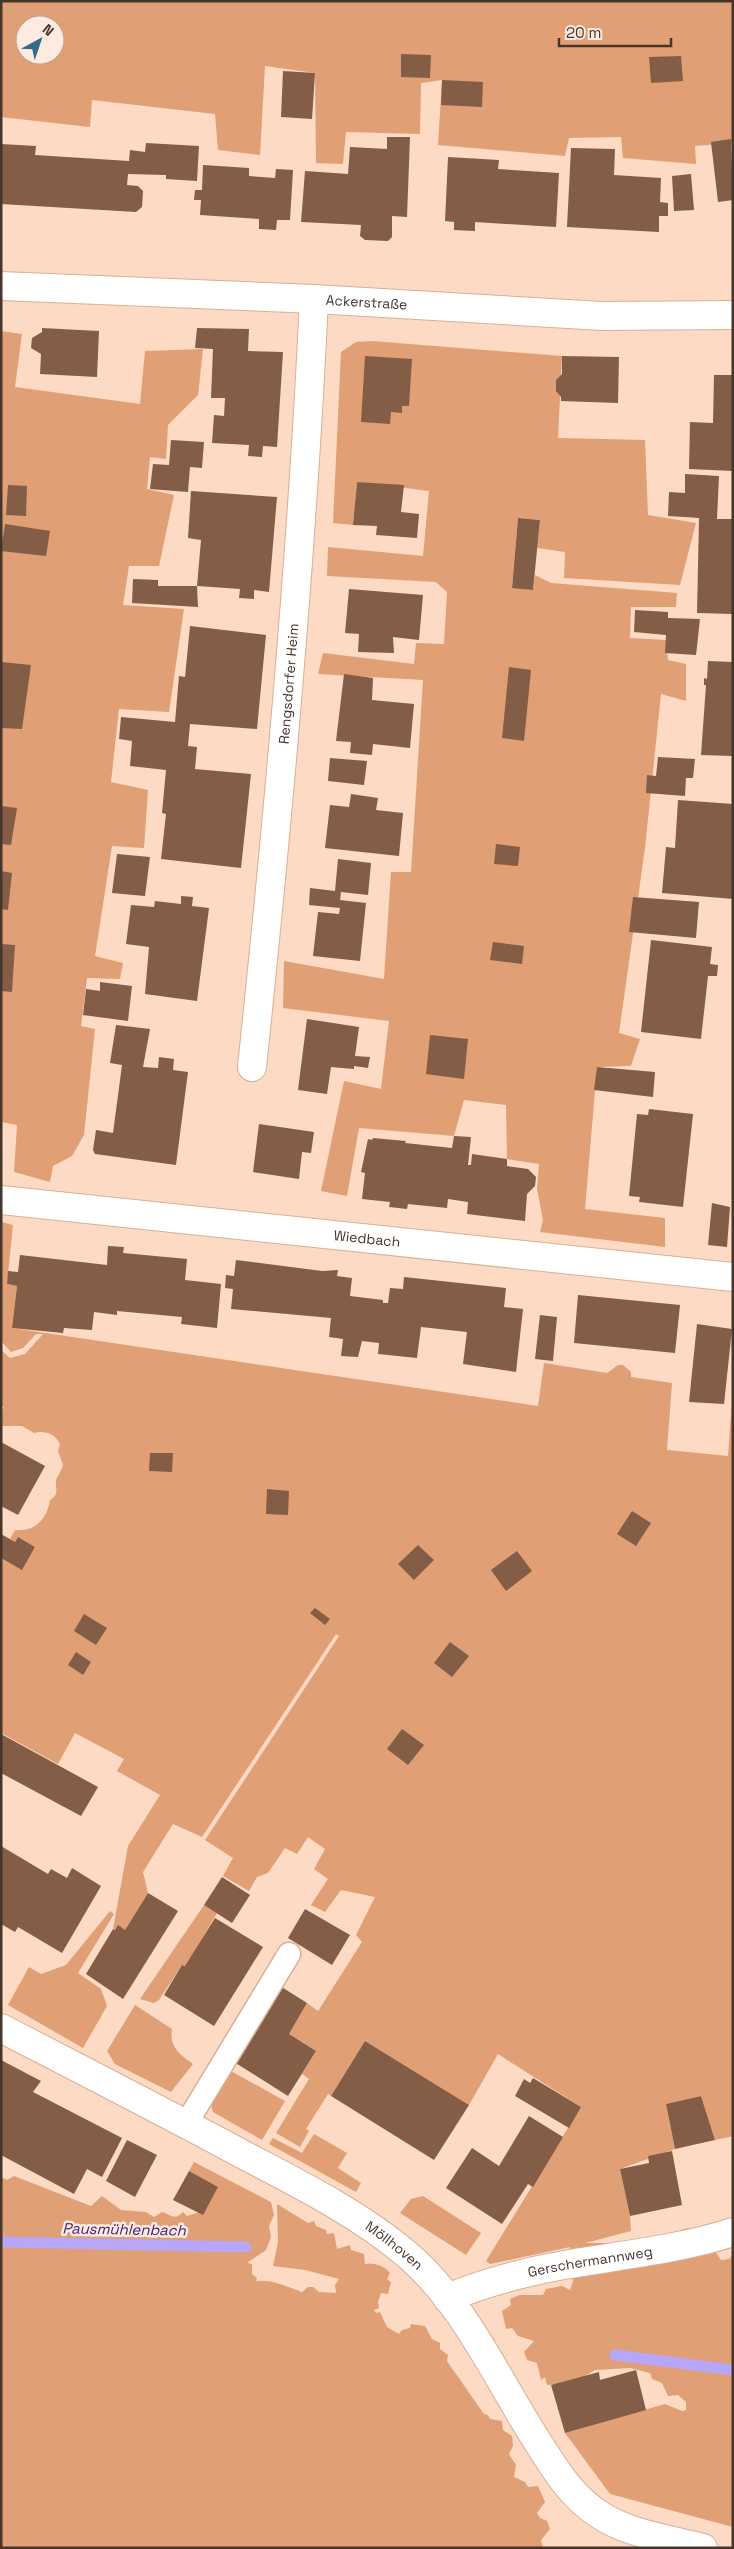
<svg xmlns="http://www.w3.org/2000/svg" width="734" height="2549" font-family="'Space Grotesk',sans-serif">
	<rect width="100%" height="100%" fill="#fddac4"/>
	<g fill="#e09f75" fill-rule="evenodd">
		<path d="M1,1H733V143L695,146L696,164L623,158L621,137L569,138L565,156L438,145L442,80L421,83L420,134L346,132L343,164L316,163L315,73L265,66L260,155L218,150L215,114L92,100L90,127L1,117ZM25,25H55V55H25Z"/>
		<polygon points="1,331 22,334 15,387 140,404 145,351 203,349 198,395 168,425 166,459 150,457 147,489 174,495 159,566 129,566 123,605 184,609 169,712 119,709 111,782 148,790 144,848 112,846 95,956 123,963 120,979 87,978 81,1026 95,1029 84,1135 72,1156 53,1166 50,1182 14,1172 17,1125 1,1122"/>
		<polygon points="372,341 562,356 558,438 645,440 648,515 696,523 680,585 564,578 565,552 537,548 540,520 518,518 512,587 533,590 535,575 551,583 677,593 676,607 631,607 630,638 666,640 668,660 686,664 686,701 661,694 645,848 619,1033 640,1039 631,1066 597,1067 585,1209 665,1218 665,1247 540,1232 543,1220 537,1189 539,1164 507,1159 506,1105 464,1100 454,1136 359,1128 347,1196 321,1191 344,1081 381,1089 389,1021 283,1008 284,961 384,979 391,872 411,872 423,680 318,674 323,653 414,664 416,643 444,644 447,592 436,582 327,576 328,547 423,556 429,491 357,482 353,525 333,523 341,352 356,342"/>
		<path d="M1,1222L13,1225L7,1284L17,1286L12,1328L538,1406L544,1363L607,1373L618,1365H623L631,1372V1377L672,1383L667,1450L728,1456L733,1385V2136L715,2140L701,2096L666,2104L675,2149L620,2169L630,2216L631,2231L585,2243H606L609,2248L677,2236L681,2230L688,2228L713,2248L721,2260L729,2259L733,2254V2527L610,2494L565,2433L665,2404L682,2411L686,2410V2402L678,2395L668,2396L662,2383L652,2379L650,2373L630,2368L595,2370L574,2383L547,2385L545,2377L541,2380L537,2363L527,2360L524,2352L534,2341L518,2336L512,2328L506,2329L502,2311L511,2305L510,2299L520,2295H543L546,2289L562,2286L570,2290L573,2281L567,2256L570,2247L490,2264L486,2261L581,2107L498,2054L469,2105L365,2041L331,2096L328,2094L306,2129L309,2131L300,2147L276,2133L309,2079L302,2074L316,2051L289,2034L307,2003L318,2011L362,1942L356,1935L375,1897L341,1890L325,1912L311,1905L328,1879L314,1869L325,1849L308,1837L297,1854L285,1848L268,1873L257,1877L249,1891L223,1876L233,1858L205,1840L339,1636L336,1634L202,1837L173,1824L143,1872L148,1893L125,1930L113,1929L128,1846L160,1795L117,1771L124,1759L75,1733L58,1764L1,1733V1558L22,1569L35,1547L18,1537L15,1542L10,1539L15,1530C35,1532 47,1519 50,1500C60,1494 55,1489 56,1480C57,1477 62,1470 63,1465L58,1451L60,1444C55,1433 44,1430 34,1433L22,1426H1V1412L4,1407L1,1405V1350L10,1358L25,1354L43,1334H36L23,1348L11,1352L1,1341Z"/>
		<polygon points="204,1905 217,1913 186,1966 182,1965 159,2000 154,2003 140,1999"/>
		<polygon points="110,1911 114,1914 78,1973 101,1989 107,2006 83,2048 8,2005 29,1967 41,1974 66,1965"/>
		<path d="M135,2005L172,2029C169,2047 179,2054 193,2064L171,2092L115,2064L107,2051Z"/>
		<polygon points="229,2070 285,2101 262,2140 213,2112 211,2105"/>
		<polygon points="314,2134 347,2153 338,2168 361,2183 356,2192 269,2144 273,2138 302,2153"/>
		<path d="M194,2162L271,2202L274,2215L269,2226L271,2237L266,2250L247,2263L252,2264V2274L257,2278L256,2281C273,2279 287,2287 302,2292L308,2287H313L319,2292L336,2293L335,2285L339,2279L305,2270L273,2266L278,2242L277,2204L308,2223L314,2221L316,2226L326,2230L327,2234L334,2233L337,2249L350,2245L351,2250L364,2254L365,2264C373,2262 385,2266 390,2273L387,2279L391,2282L388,2294L381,2293L378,2302L379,2308L374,2310L376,2313L380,2312L387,2327L399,2334L402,2330L410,2328L411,2324L425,2326L432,2339L440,2343V2349L448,2355L447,2361L484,2414L488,2415L490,2419L502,2421L503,2430L512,2436L513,2446L509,2454L516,2465L514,2477L525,2482L528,2487L538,2486L545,2502L537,2513L540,2518L547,2521L550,2529L541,2540L543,2548H1V2177L7,2180L14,2176L91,2206L102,2196L121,2210L146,2212L154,2217L162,2212C172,2215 174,2221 183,2212L187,2216L203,2211L217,2187L189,2171Z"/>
		<polygon points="423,2196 481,2233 466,2255 400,2213 411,2199"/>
	</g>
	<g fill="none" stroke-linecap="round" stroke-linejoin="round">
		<g stroke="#b8a6f8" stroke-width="11">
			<polyline points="1,2242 246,2247"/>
			<polyline points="615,2355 733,2370"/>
		</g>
	</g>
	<g fill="#835d45">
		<polygon points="401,54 431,55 430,78 401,77"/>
		<polygon points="681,56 683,81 651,83 649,57"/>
		<polygon points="283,71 315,73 312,119 281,117"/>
		<polygon points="442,80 483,82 482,107 441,105"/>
		<polygon points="387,137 410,137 407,217 392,216 392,237 388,241 365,240 360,236 361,225 301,222 305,171 348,174 350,147 387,149"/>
		<polygon points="731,139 733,200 718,202 711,142"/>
		<polygon points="146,143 199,146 197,181 166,179 166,175 128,174 127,185 138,186 143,191 142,207 136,212 1,204 1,144 36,146 35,155 129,161 130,150 145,152"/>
		<polygon points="571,148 615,149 614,175 661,178 660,202 668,203 668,216 659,216 659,232 567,227"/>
		<polygon points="448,157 499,160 498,169 559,173 556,227 475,222 475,231 454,230 454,222 445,221"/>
		<polygon points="203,165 249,168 249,176 275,178 276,169 293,170 290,220 277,220 276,230 259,229 259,219 200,215 201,200 194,200 195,190 202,190"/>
		<polygon points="691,174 694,210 674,211 672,176"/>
		<polygon points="42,328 99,331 97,377 40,374 41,354 31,348 32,338 42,332"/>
		<polygon points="197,328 249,329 248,351 283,352 277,447 263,446 262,457 248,456 249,445 212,443 214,415 224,416 225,398 211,398 213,349 195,348"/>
		<polygon points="365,356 412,359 409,406 402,406 402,413 391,412 390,424 361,422"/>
		<polygon points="562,356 619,357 618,403 561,401 561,397 556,391 556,380 562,374"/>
		<polygon points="714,375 733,375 733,471 689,469 690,422 713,423"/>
		<polygon points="171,440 204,442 202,468 190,467 188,492 150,489 153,464 169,465"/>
		<polygon points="685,474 719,476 717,519 733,519 733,614 697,613 699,518 668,516 669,492 685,493"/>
		<polygon points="357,482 404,485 401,512 419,514 417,538 376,535 377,526 353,525"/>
		<polygon points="8,485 27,486 26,516 6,515"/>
		<polygon points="191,491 277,497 269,592 254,590 254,599 239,598 240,589 197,586 201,540 188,538"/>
		<polygon points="518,518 540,520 533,590 512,588"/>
		<polygon points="5,524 50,531 46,556 1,551"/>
		<polygon points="133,579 158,580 158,586 197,586 198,607 132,603"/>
		<polygon points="349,589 423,595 419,640 393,637 394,653 358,652 359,634 345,633"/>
		<polygon points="635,610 668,612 668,618 700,619 696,655 665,653 666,635 634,632"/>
		<polygon points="190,626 266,635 257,729 190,724 188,746 197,747 195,769 251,774 241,868 161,859 166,814 162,813 166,770 130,766 132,741 119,739 121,717 175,722 179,676 185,677"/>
		<polygon points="708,661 733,662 733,756 701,755 706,685 704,685 704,678 707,679"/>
		<polygon points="1,662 31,665 22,729 1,728"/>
		<polygon points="509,667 531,670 524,741 502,738"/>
		<polygon points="344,674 373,678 372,700 414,704 410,748 373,744 372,755 350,753 351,742 336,741"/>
		<polygon points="658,757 695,759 693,778 686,778 685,796 646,793 647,775 656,776"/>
		<polygon points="330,758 367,761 364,785 328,781"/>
		<polygon points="351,794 378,798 376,810 403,813 399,856 325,848 330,805 349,807"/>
		<polygon points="678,800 733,804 733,899 662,893 666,847 675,848"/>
		<polygon points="1,806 17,808 11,845 1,844"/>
		<polygon points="496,844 520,847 518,866 494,864"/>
		<polygon points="117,854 150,857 145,896 112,893"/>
		<polygon points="338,859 371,863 368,895 341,892 340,900 366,903 360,961 313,956 318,912 339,914 340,908 309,905 310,888 335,891"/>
		<polygon points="1,871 12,873 8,910 1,909"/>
		<polygon points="181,896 193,897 192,906 209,908 197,1001 145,994 149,947 126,944 131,905 154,907 155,901 181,904"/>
		<polygon points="633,897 699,902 696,938 629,932"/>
		<polygon points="651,940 712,947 710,964 718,965 717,976 708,976 701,1039 641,1032"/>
		<polygon points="493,942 524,946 522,964 490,960"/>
		<polygon points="1,944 15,945 12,992 1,991"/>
		<polygon points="100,982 132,986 128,1021 83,1015 86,989 100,991"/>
		<polygon points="307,1019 359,1027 355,1056 370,1057 368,1068 354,1066 354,1069 331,1067 327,1094 298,1090"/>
		<polygon points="116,1025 150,1029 143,1067 158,1068 159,1057 174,1059 173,1070 188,1072 176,1165 95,1154 93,1150 96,1130 113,1133 122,1065 110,1063"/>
		<polygon points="430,1035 468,1039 464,1079 426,1074"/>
		<polygon points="597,1067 655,1072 653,1097 594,1090"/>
		<polygon points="649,1109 693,1114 683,1207 639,1202 640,1197 629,1196 637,1114 648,1115"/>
		<polygon points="259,1124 314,1132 311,1153 302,1152 299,1179 253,1172"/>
		<polygon points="454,1136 471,1137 468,1165 471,1165 472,1154 507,1159 507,1166 528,1169 536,1177 535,1186 527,1194 525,1221 467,1214 468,1202 448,1199 447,1208 408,1204 407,1209 389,1207 390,1202 362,1199 365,1173 361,1172 368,1139 372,1140 373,1138 406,1141 405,1143 452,1148"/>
		<polygon points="712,1203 730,1207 727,1247 708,1245"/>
		<polygon points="108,1246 124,1247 123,1253 187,1259 185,1280 221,1284 217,1328 181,1324 182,1317 117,1311 117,1315 94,1312 92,1330 64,1328 63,1333 12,1328 17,1286 7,1284 8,1271 18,1272 20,1255 107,1265"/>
		<polygon points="236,1260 322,1271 338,1270 337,1276 352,1278 350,1296 383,1300 383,1303 388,1303 390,1288 403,1289 404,1277 506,1288 504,1307 523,1309 516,1372 463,1364 467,1332 421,1327 417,1358 378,1354 379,1343 362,1341 358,1357 341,1356 343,1339 329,1337 331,1318 231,1309 233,1289 225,1288 226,1275 234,1276"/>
		<polygon points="578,1295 680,1305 675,1353 574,1343"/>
		<polygon points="540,1315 557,1317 553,1361 535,1359"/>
		<polygon points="697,1324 732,1329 724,1404 689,1402"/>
		<polygon points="1,1442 45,1466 18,1515 1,1506"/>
		<polygon points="150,1453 173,1453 172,1472 149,1471"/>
		<polygon points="267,1489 289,1491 288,1515 266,1514"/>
		<polygon points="632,1511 651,1523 636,1546 617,1534"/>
		<polygon points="1,1534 15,1542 18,1537 35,1547 22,1570 1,1558"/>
		<polygon points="418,1545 434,1560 414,1580 398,1564"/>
		<polygon points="517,1551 532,1571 506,1591 491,1570"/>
		<polygon points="315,1608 330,1619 325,1625 310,1613"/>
		<polygon points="84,1614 107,1628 96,1645 74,1631"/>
		<polygon points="450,1642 469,1656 452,1677 434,1663"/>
		<polygon points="76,1652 91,1662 83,1675 68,1665"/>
		<polygon points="402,1729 424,1745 408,1765 387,1749"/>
		<polygon points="1,1734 98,1787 81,1816 1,1773"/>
		<polygon points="1,1846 48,1874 51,1869 67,1878 72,1868 101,1886 62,1953 18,1927 15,1932 1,1924"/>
		<polygon points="222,1877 250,1895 232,1923 204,1905"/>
		<polygon points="148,1893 178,1911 123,1999 86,1974 113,1929 115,1930 118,1925 125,1930"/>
		<polygon points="305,1909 350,1935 332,1965 288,1938"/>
		<polygon points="215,1918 263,1947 214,2026 164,1995 182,1965 185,1966"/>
		<polygon points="280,1986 307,2003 289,2034 316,2051 288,2096 234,2062"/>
		<polygon points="365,2041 469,2105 434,2160 331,2096"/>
		<polygon points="1,2060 41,2081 33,2092 122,2138 102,2177 87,2169 74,2194 1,2155"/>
		<polygon points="533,2078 581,2107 569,2128 515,2096 524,2079 530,2083"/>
		<polygon points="701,2096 715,2140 675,2149 666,2104"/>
		<polygon points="529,2116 563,2137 533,2187 528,2184 502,2224 446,2188 472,2148 499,2166"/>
		<polygon points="127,2140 157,2155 135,2197 106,2181"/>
		<polygon points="672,2151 682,2205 630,2216 620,2169 649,2163 648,2156"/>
		<polygon points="189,2171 218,2187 203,2215 173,2200"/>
		<polygon points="636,2370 646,2410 565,2433 551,2385 599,2372 600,2380"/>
	</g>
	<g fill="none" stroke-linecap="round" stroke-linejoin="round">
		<g stroke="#d9af95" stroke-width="25">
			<polyline id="service" points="186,2124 289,1954"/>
		</g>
		<g stroke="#d9af95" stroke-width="30">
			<g id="minor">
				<path id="s1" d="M1,286L314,299L602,316L733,315"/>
				<path id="s2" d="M252,1067C279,812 302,556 314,299"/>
				<path id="s3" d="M1,1200L733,1277"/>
				<path id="s4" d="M1,2028C82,2070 162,2111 242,2154C297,2183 356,2212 404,2252C463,2300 498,2381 539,2444C556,2471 572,2497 600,2515C629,2534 669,2539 703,2548"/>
				<path id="s5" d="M447,2298C484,2283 524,2272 564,2265C621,2255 677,2250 733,2232"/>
			</g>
		</g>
		<use href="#service" stroke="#fff" stroke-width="22"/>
		<use href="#minor" stroke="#fff" stroke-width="28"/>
	</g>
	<g text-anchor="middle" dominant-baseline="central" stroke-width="5" stroke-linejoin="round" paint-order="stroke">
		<g font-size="14" fill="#46352b" stroke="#fdebe0">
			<text stroke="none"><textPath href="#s1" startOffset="366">Ackerstraße</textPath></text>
			<text stroke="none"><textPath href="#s2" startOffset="385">Rengsdorfer Heim</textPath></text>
			<text stroke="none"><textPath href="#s3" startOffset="368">Wiedbach</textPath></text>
			<text stroke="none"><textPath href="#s4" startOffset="450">Möllhoven</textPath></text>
			<text stroke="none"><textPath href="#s5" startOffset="148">Gerschermannweg</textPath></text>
		</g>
		<g font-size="15" font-style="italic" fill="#3c1a78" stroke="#fdebe0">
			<text transform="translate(124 2229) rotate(1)">Pausmühlenbach</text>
		</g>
	</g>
	<rect width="734" height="2549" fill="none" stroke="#46352b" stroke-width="5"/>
	<g transform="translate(40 40) rotate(40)"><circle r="24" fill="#fdebe0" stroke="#b4a298"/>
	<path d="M0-4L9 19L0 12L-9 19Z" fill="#356b87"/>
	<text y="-8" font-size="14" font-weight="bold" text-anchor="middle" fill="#46352b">N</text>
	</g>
	<path d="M559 38v8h112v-8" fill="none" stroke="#46352b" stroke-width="2.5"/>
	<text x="566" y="38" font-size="15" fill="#46352b" stroke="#fdebe0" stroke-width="4" paint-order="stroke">20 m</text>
</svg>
